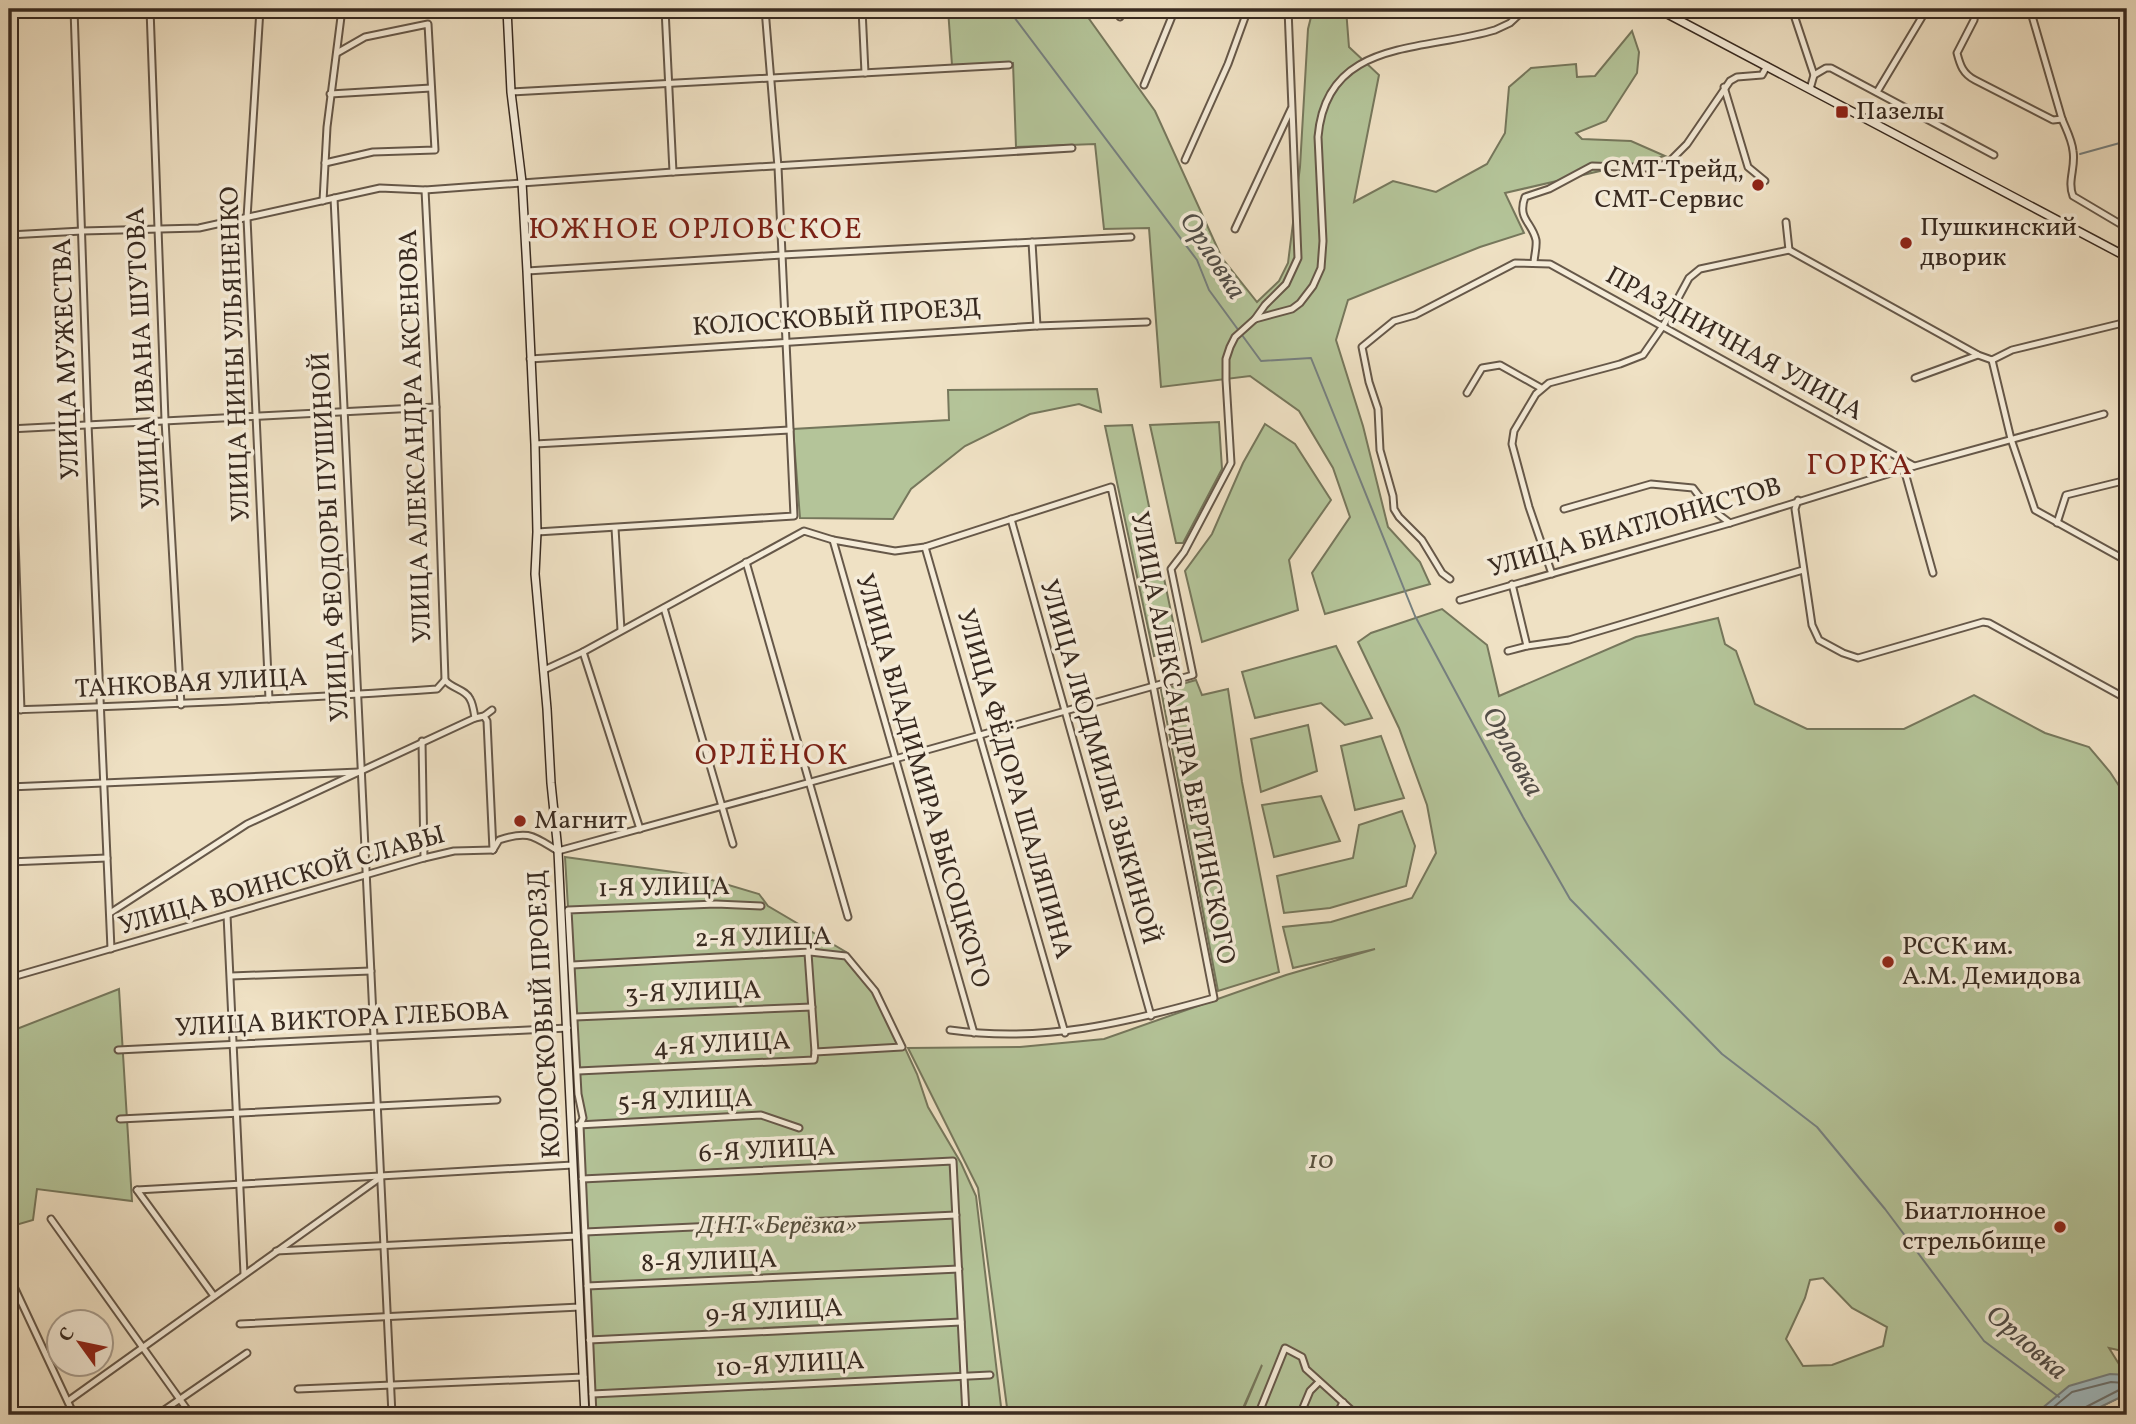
<svg xmlns="http://www.w3.org/2000/svg" width="2136" height="1424" font-family="Vollkorn,serif">
	<rect width="100%" height="100%" fill="#efe1c4"/>
	<filter id="stains"><feTurbulence type="fractalNoise" baseFrequency=".00286" numOctaves="4"/><feColorMatrix values="0 0 0 0 .2 0 0 0 0 .09 0 0 0 0 .02 0 0 0 .5 -.17"/></filter>
	<radialGradient id="worn" r=".72"><stop offset=".6" stop-color="#630" stop-opacity="0"/><stop offset="1" stop-color="#630" stop-opacity=".3"/></radialGradient>
	<g fill="#b4c499" stroke="#76775c" stroke-width="2" fill-rule="evenodd">
		<polygon points="948,9 1082,9 1155,111 1222,258 1257,302 1279,281 1288,263 1300,167 1308,29 1313,9 1346,9 1349,47 1379,75 1354,202 1393,181 1436,192 1487,164 1505,133 1509,87 1531,68 1576,64 1577,77 1595,76 1632,31 1639,52 1637,73 1606,121 1576,133 1582,139 1631,141 1665,156 1505,193 1524,233 1480,247 1348,300 1336,340 1363,426 1388,527 1420,562 1430,584 1325,614 1312,573 1350,517 1333,468 1299,411 1250,376 1161,387 1149,228 1104,229 1095,144 1016,147 1013,63 952,65"/>
		<polygon points="1097,389 1101,412 1079,404 1030,414 965,446 911,489 893,519 800,518 793,429 949,420 948,390"/>
		<polygon points="1219,422 1222,469 1183,543 1176,543 1150,425"/>
		<polygon points="1265,424 1295,444 1331,500 1289,560 1298,610 1202,642 1185,571 1212,534 1243,463"/>
		<polygon points="1132,425 1179,650 1154,656 1105,426"/>
		<path d="M1442,609L1487,645L1499,696L1636,637L1718,618L1725,644L1736,651L1755,704L1807,729H1904L1974,695L2045,733L2089,747L2110,772L2127,798V1352L2109,1348L2127,1377V1394L2084,1415H1241L1262,1365L1240,1415H1008L978,1188L908,1048L1020,1047L1104,1039L1286,975L1375,949L1293,968L1283,927L1331,922L1412,898L1436,853L1427,805L1399,728L1358,642L1371,633ZM1823,1278L1852,1308L1887,1327L1883,1346L1832,1365L1803,1366L1786,1339L1805,1298L1810,1280Z"/>
		<polygon points="1336,646 1372,718 1345,725 1321,703 1255,718 1242,672"/>
		<polygon points="1196,680 1202,695 1228,689 1242,782 1279,972 1218,991 1161,690"/>
		<polygon points="1308,725 1317,771 1261,792 1251,739"/>
		<polygon points="1381,736 1404,798 1355,810 1341,746"/>
		<polygon points="1321,796 1340,841 1274,857 1262,805"/>
		<polygon points="1402,811 1415,846 1406,886 1330,908 1284,913 1277,876 1353,858 1359,825"/>
		<polygon points="565,857 695,875 759,894 768,906 846,952 878,990 917,1074 928,1107 961,1163 976,1196 1002,1415 595,1415 587,1230"/>
		<polygon points="119,989 132,1201 37,1189 33,1220 9,1227 9,1032"/>
	</g>
	<polygon fill="#a0bac0" stroke="#768080" stroke-width="2" points="2110,1374 2127,1375 2127,1394 2084,1415 2034,1415 2069,1386"/>
	<g fill="none" stroke-linecap="round" stroke-linejoin="round">
		<polyline stroke="#6c7270" stroke-width="2" points="2044,1415 2072,1392 2111,1382 2124,1383 2123,1388 2086,1407 2083,1415"/>
		<g stroke="#768080" stroke-width="2">
			<polyline points="1008,9 1197,260 1209,290 1261,361 1311,358 1415,616 1523,817 1570,899 1722,1054 1817,1127 1885,1209 1984,1341 2059,1397"/>
			<polyline points="2080,154 2127,141"/>
		</g>
		<g stroke="#665849" stroke-width="9">
			<g id="street">
				<polyline points="74,9 88,424 111,949"/>
				<polyline points="150,9 165,420 181,705"/>
				<polyline points="260,9 247,218 269,699"/>
				<polyline points="665,9 673,172"/>
				<polyline points="862,9 865,73"/>
				<polyline points="1792,9 1814,75 1810,89"/>
				<path d="M1976,9L1974,20L1957,53C1960,65 1963,74 1975,80L2053,120L2062,119C2066,129 2072,140 2073,151C2076,167 2067,181 2073,196L2127,228"/>
				<polyline points="2030,9 2062,119"/>
				<polyline points="1120,17 1124,9"/>
				<polyline points="1814,75 1826,68 1831,68 1994,155"/>
				<polyline points="1144,85 1175,9"/>
				<polyline points="1724,87 1748,167 1765,181"/>
				<polyline points="511,92 1009,65"/>
				<polyline points="1877,92 1922,17 1922,9"/>
				<polyline points="330,94 431,88"/>
				<polyline points="1185,160 1228,64 1248,9"/>
				<polyline points="325,163 373,152 435,150 428,24 365,37 337,53"/>
				<polyline points="425,190 436,407 445,680"/>
				<polyline points="334,198 392,1415"/>
				<polyline points="323,201 327,127 342,9"/>
				<polyline points="1786,222 1789,250"/>
				<polyline points="1235,229 1291,109"/>
				<polyline points="9,235 82,231 199,228 380,188 425,190 673,172 1072,148"/>
				<polyline points="1032,242 1037,326"/>
				<path d="M1534,263C1534,257 1537,247 1536,240C1532,222 1517,219 1525,197L1549,189L1592,166L1648,168L1667,164L1687,144L1730,81L1737,77L1762,75L1767,66"/>
				<polyline points="527,271 782,255 1131,237"/>
				<polyline points="1255,319 1265,305 1286,284 1298,258 1288,9"/>
				<polyline points="530,359 1037,326 1147,322"/>
				<polyline points="1992,360 2011,439 2035,510 2127,561"/>
				<polyline points="1992,360 2012,350 2127,322"/>
				<polyline points="9,369 21,710"/>
				<polyline points="1915,378 1978,355"/>
				<polyline points="1467,393 1482,368 1500,365 1541,388"/>
				<polyline points="9,429 436,407"/>
				<polyline points="535,444 790,430"/>
				<polyline points="1904,469 1933,573"/>
				<polyline points="1798,500 1795,509 1812,625 1819,640 1843,653 1858,658 1983,622 1989,623 2127,699"/>
				<polyline points="1564,509 1651,484 1693,488 1706,505 1730,523"/>
				<polyline points="1011,519 1151,1016"/>
				<polyline points="2057,523 2066,495 2127,480"/>
				<polyline points="615,528 621,630"/>
				<polyline points="537,532 794,516 778,167 765,9"/>
				<polyline points="833,540 974,1033"/>
				<polyline points="925,547 1065,1033"/>
				<polyline points="746,562 848,917"/>
				<polyline points="1552,574 1529,507 1512,444 1514,431 1536,394 1549,383 1620,364 1643,355 1663,326 1689,278 1700,269 1789,250 1978,355 1992,360"/>
				<polyline points="1450,579 1442,573 1422,540 1399,517 1394,509 1393,496 1380,450 1378,409 1369,382 1362,347 1394,321 1415,315 1515,263 1550,264 1914,466"/>
				<polyline points="1512,584 1527,646"/>
				<polyline points="1460,600 1730,523 1904,469 2104,414"/>
				<polyline points="664,608 733,844"/>
				<polyline points="1508,651 1527,646 1569,640 1803,570"/>
				<polyline points="583,652 640,829"/>
				<path d="M544,670L583,652L804,531L833,540L895,551L925,547L1111,487L1153,685L1214,998C1125,1023 1044,1043 950,1030"/>
				<path d="M9,710C152,705 294,699 437,689L445,680C452,689 465,689 470,699C473,704 474,712 475,718"/>
				<polyline points="484,716 487,721 493,850"/>
				<polyline points="422,741 424,858"/>
				<polyline points="9,787 359,772"/>
				<path d="M493,850L499,840C529,830 533,836 558,851L895,759L1193,675L1171,569L1184,552L1231,463L1226,380V359L1230,347L1235,337L1255,319L1292,309L1300,303L1313,286L1321,268L1323,241L1318,137C1326,38 1422,52 1495,30L1510,23L1525,9"/>
				<polyline points="9,862 107,858"/>
				<polyline points="110,913 247,824 475,718 484,716 492,710"/>
				<polyline points="227,915 244,1274"/>
				<polyline points="808,953 815,1052"/>
				<polyline points="572,965 810,952 846,956 875,991 902,1047 815,1052 814,1060 578,1071"/>
				<polyline points="231,976 371,971"/>
				<polyline points="9,978 424,858 454,851 493,850"/>
				<polyline points="575,1017 812,1007"/>
				<polyline points="118,1050 568,1028"/>
				<polyline points="120,1119 497,1100"/>
				<polyline points="578,1125 761,1115 799,1128"/>
				<polyline points="582,1179 953,1161 966,1415"/>
				<polyline points="137,1190 573,1165"/>
				<polyline points="137,1190 214,1296"/>
				<polyline points="51,1219 191,1415"/>
				<polyline points="585,1232 956,1215"/>
				<polyline points="276,1251 577,1236"/>
				<polyline points="9,1276 74,1415"/>
				<polyline points="587,1286 959,1269"/>
				<polyline points="240,1324 580,1307"/>
				<polyline points="589,1340 961,1322"/>
				<polyline points="298,1389 584,1377"/>
				<polyline points="592,1394 990,1375"/>
				<polyline points="68,1401 381,1177"/>
				<polyline points="157,1415 247,1353"/>
				<polyline points="593,1415 580,1125 583,1118 578,1094 568,910 716,904 761,906"/>
				<polyline points="1258,1415 1285,1348 1302,1357 1306,1369 1357,1415"/>
				<polyline points="1300,1415 1310,1391 1319,1382"/>
				<polyline points="1337,1415 1343,1402"/>
			</g>
		</g>
		<g stroke="#382a20" stroke-width="10">
			<g id="secondary">
				<polyline points="507,9 511,92 522,182 527,271 535,444 537,532 535,574 547,709 551,783 558,851 585,1415"/>
				<polyline points="1658,9 2127,257"/>
			</g>
		</g>
		<use href="#street" stroke="#f5ecd9" stroke-width="5"/>
		<use href="#secondary" stroke="#f5ecd9" stroke-width="7"/>
	</g>
	<g fill="#8f2418" stroke="#f5ecd9" stroke-width="2.5">
		<rect x="1835" y="105" width="14" height="14" rx="3.5"/>
		<circle cx="1758" cy="185" r="7"/>
		<circle cx="1906" cy="243" r="7"/>
		<circle cx="520" cy="821" r="7"/>
		<circle cx="1888" cy="962" r="7"/>
		<circle cx="2060" cy="1227" r="7"/>
	</g>
	<g text-anchor="middle" dominant-baseline="central" stroke-width="7" stroke-linejoin="round" paint-order="stroke">
		<g font-size="26" fill="#382a20" stroke="#f5ecd9" text-anchor="start">
			<text x="1856" y="112">Пазелы</text>
			<text x="1744" y="170" text-anchor="end">СМТ-Трейд,<tspan x="1744" dy="30">СМТ-Сервис</tspan></text>
			<text x="1920" y="228">Пушкинский<tspan x="1920" dy="30">дворик</tspan></text>
			<text x="534" y="821">Магнит</text>
			<text x="1902" y="947">РССК им.<tspan x="1902" dy="30">А.М. Демидова</tspan></text>
			<text x="2046" y="1212" text-anchor="end">Биатлонное<tspan x="2046" dy="30">стрельбище</tspan></text>
		</g>
		<g font-size="26" fill="#382a20" stroke="#f5ecd9">
			<text transform="translate(837 318) rotate(-4)">КОЛОСКОВЫЙ ПРОЕЗД</text>
			<text transform="translate(1734 344) rotate(29)">ПРАЗДНИЧНАЯ УЛИЦА</text>
			<text transform="translate(236 354) rotate(-92)">УЛИЦА НИНЫ УЛЬЯНЕНКО</text>
			<text transform="translate(144 358) rotate(-93)">УЛИЦА ИВАНА ШУТОВА</text>
			<text transform="translate(67 359) rotate(-92)">УЛИЦА МУЖЕСТВА</text>
			<text transform="translate(416 436) rotate(-92)">УЛИЦА АЛЕКСАНДРА АКСЕНОВА</text>
			<text transform="translate(1635 528) rotate(-16)">УЛИЦА БИАТЛОНИСТОВ</text>
			<text transform="translate(331 537) rotate(-93)">УЛИЦА ФЕОДОРЫ ПУШИНОЙ</text>
			<text transform="translate(191 684) rotate(-3)">ТАНКОВАЯ УЛИЦА</text>
			<text transform="translate(1182 738) rotate(79)">УЛИЦА АЛЕКСАНДРА ВЕРТИНСКОГО</text>
			<text transform="translate(1099 762) rotate(74)">УЛИЦА ЛЮДМИЛЫ ЗЫКИНОЙ</text>
			<text transform="translate(922 781) rotate(74)">УЛИЦА ВЛАДИМИРА ВЫСОЦКОГО</text>
			<text transform="translate(1014 784) rotate(74)">УЛИЦА ФЁДОРА ШАЛЯПИНА</text>
			<text transform="translate(282 881) rotate(-16)">УЛИЦА ВОИНСКОЙ СЛАВЫ</text>
			<text transform="translate(664 888) rotate(-1)">1-Я УЛИЦА</text>
			<text transform="translate(763 938) rotate(-1)">2-Я УЛИЦА</text>
			<text transform="translate(693 993) rotate(-2)">3-Я УЛИЦА</text>
			<text transform="translate(545 1014) rotate(-93)">КОЛОСКОВЫЙ ПРОЕЗД</text>
			<text transform="translate(342 1020) rotate(-3)">УЛИЦА ВИКТОРА ГЛЕБОВА</text>
			<text transform="translate(722 1045) rotate(-3)">4-Я УЛИЦА</text>
			<text transform="translate(685 1101) rotate(-2)">5-Я УЛИЦА</text>
			<text transform="translate(767 1151) rotate(-3)">6-Я УЛИЦА</text>
			<text transform="translate(709 1262) rotate(-2)">8-Я УЛИЦА</text>
			<text transform="translate(774 1312) rotate(-3)">9-Я УЛИЦА</text>
			<text transform="translate(790 1365) rotate(-3)">10-Я УЛИЦА</text>
		</g>
		<g font-size="26" font-style="italic" fill="#57503e" stroke="#f5ecd9">
			<text x="1321" y="1161">10</text>
			<text x="777" y="1226">ДНТ «Берёзка»</text>
		</g>
		<g font-size="28" font-style="italic" fill="#524e48" stroke="#f5ecd9">
			<text transform="translate(1212 256) rotate(57)">Орловка</text>
			<text transform="translate(1512 752) rotate(61)">Орловка</text>
			<text transform="translate(2026 1343) rotate(41)">Орловка</text>
		</g>
		<g font-size="30" letter-spacing="2" fill="#7a1f14" stroke="#f5ecd9">
			<text x="696" y="230">ЮЖНОЕ ОРЛОВСКОЕ</text>
			<text x="1860" y="466">ГОРКА</text>
			<text x="772" y="756">ОРЛЁНОК</text>
		</g>
	</g>
	<rect width="2136" height="1424" fill="none" stroke="#efe1c4" stroke-width="35"/>
	<rect x="10" y="10" width="2115" height="1403" fill="none" stroke="#382a20" stroke-width="3.5"/>
	<rect x="18" y="18" width="2101" height="1389" fill="none" stroke="#382a20" stroke-width="2"/>
	<g transform="translate(80 1343) rotate(303)"><circle r="33" fill="#f5ecd9" stroke="#a99e8f" stroke-width="2"/>
	<path d="M0-5L12 26L0 18L-12 26Z" fill="#8f2418"/>
	<text y="-10" font-size="19" font-weight="bold" text-anchor="middle" fill="#382a20">С</text>
	</g>
	<rect width="100%" height="100%" filter="url(#stains)"/>
	<rect width="100%" height="100%" fill="url(#worn)"/>
</svg>
